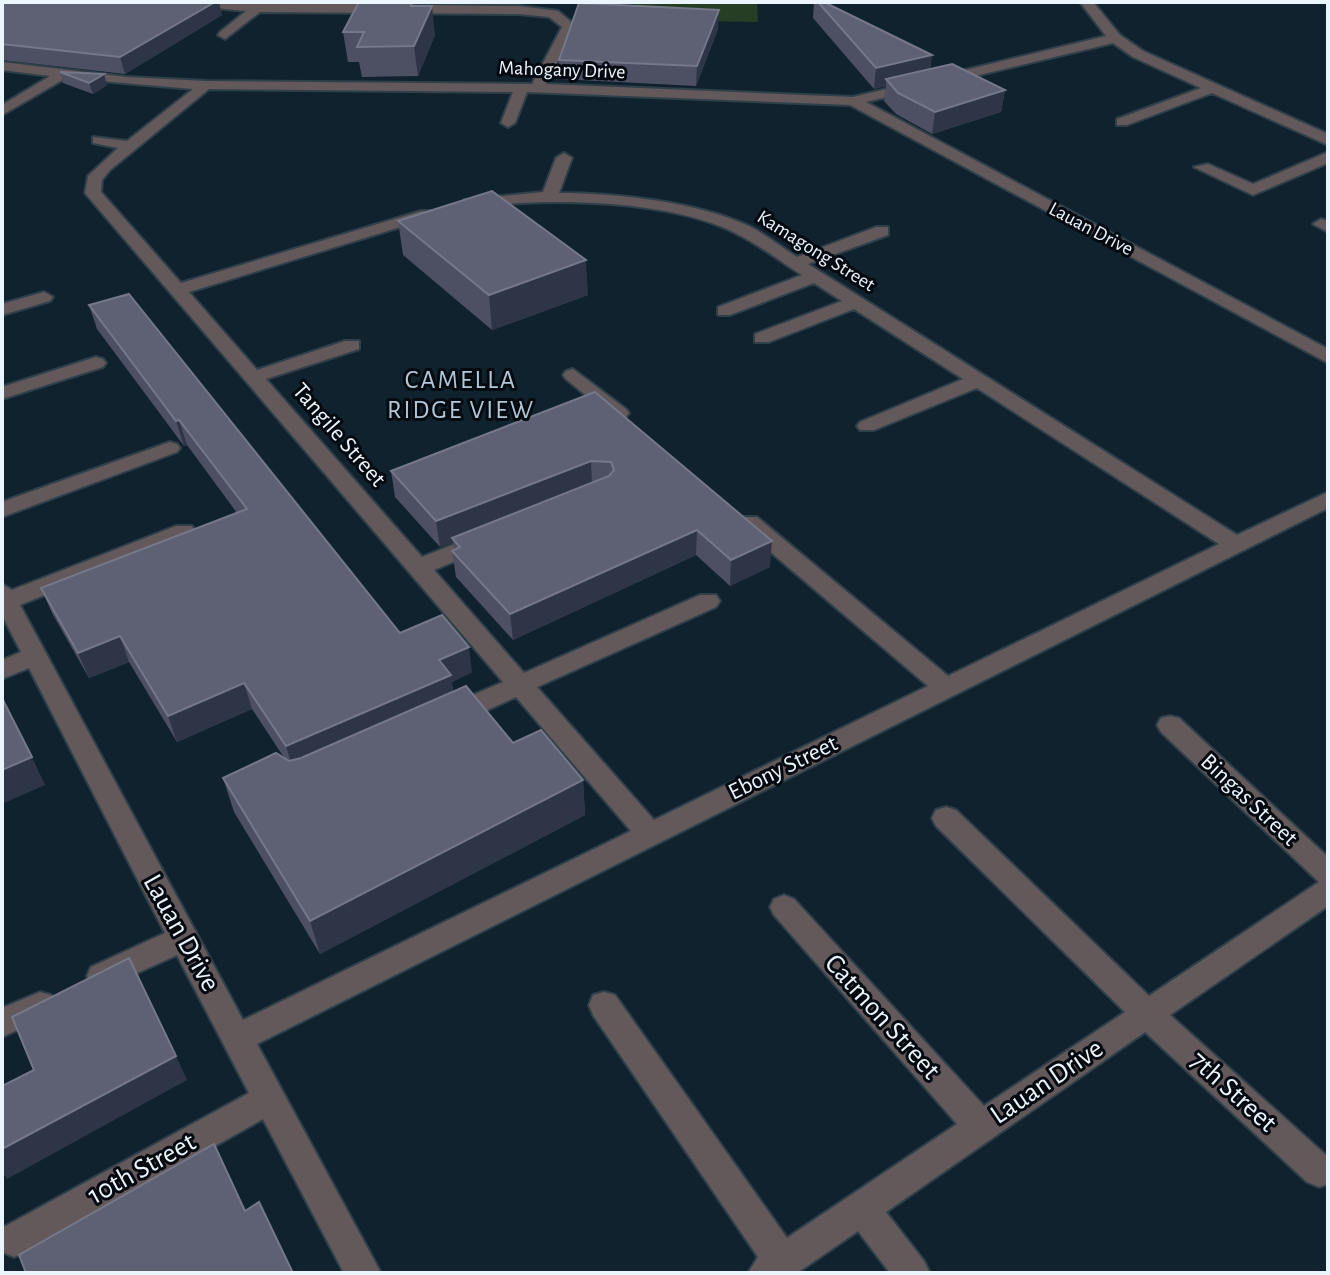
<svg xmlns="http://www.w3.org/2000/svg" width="1330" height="1275" font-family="'Alegreya Sans',sans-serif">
	<rect width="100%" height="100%" fill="#10222e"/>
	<polygon fill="#263e24" points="636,2 757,2 758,22 634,20"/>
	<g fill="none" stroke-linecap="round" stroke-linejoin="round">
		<g stroke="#2f404b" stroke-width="4">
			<g id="minor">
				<path d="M186,2L519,6L558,11L576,26L546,84L853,97L1106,36L1080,2H1093L1120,35L1143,51L1328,134V145L1212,93L1127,125H1117V119L1201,88L1133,57L1113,43L866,102L1328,349V363L850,105L527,92L515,123L508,127L501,123L513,92L209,89L110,170L102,180L101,192L181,283L421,211H433V217L189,292L257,370L345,341H359V349L266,379L422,557L472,537H488L491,542L488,547L434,570L524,673L700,595H716L720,601L716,607L537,687L654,820L928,686L741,527L738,522L741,517H757L948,676L1219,544L977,388L874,430H860L857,426L860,422L963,379L854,309L769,342H755V334L842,301L814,283L730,315H718V307L802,275C781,262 761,246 739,235C673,199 543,197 470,208L464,206V200L543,192L556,158L564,153L572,158L559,193C616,193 697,202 749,226C765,234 781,247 797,257L876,227H888V235L808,264L1237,535L1328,492V508L257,1044L381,1273H344L263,1119L26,1252L14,1257L2,1252V1228L249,1093L177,955L102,989L91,985L87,976L91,967L165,933L29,668L2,679V660L21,652L2,615V584L12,590L176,526H192L195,531L192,536L20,605L243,1020L631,831L516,697L461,722H443L439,715L443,708L503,682L85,193L88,176L118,148L93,143V137L127,141L193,89L66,78L2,115V105L50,76L2,70V62L127,77L206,81L532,84L562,27L549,17L519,14L260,12L225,39L218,35L220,32L246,11L192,6Z"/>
				<polygon points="1328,152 1328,163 1253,195 1194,167 1208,164 1253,184"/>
				<polygon points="1321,219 1328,221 1328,232 1313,224"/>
				<polygon points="44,292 53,297 50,301 2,315 2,304"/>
				<polygon points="96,357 103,359 106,363 103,367 2,399 2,387"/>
				<polygon points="573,369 626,409 629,413 626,417 612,417 566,379 563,375 566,371"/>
				<polygon points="170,442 177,444 180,448 177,452 2,517 2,502"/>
				<polygon points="1170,716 1179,718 1328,857 1328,906 1170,1015 1328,1157 1328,1184 1319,1187 1307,1182 1145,1032 886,1212 924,1261 930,1273 890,1273 858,1231 797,1273 748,1273 758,1257 593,1015 589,1005 593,995 604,992 615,995 787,1238 957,1124 774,915 770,907 774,899 784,895 794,899 984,1106 1125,1012 936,826 932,818 936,810 946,807 956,810 1149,996 1319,882 1161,732 1157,725 1161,718"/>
				<polygon points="40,992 51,995 55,1005 51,1015 2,1037 2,1008"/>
			</g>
		</g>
		<use href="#minor" fill="#63595b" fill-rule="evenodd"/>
	</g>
	<g fill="#4d4f62">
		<polygon points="2,2 222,15 125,74 2,60"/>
		<polygon points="814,2 824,2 932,55 930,69 1005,90 1001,112 932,134 896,114 884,101 886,86 874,89 813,18"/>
		<polygon points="419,6 435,35 418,76 362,77 359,62 348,62 343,32"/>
		<polygon points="718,29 696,86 560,79 559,60"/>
		<polygon points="60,72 107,85 93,94 63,83"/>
		<polygon points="398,221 588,295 492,330 403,255"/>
		<polygon points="89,305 400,633 472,672 452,682 453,692 513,743 583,780 585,815 320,954 234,812 223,778 285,759 252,709 177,742 129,662 89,678 52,613 41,588 237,513 187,445 184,446 97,329"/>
		<polygon points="595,392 770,567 730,586 696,555 513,640 456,577 452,551 454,550 453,542 440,547 395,497 391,471"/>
	</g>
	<g fill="#2d3546">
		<polygon points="215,2 219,2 222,15 125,74 120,57"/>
		<polygon points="432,6 435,35 418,76 414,46"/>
		<polygon points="719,10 718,29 696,86 697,66"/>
		<polygon points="932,55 929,76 886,79 886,86 874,89 876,68"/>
		<polygon points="104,74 107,85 93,94 89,83"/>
		<polygon points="1005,90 1001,112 932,134 935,112"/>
		<polygon points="586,260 588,295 492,330 489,295"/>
		<polygon points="179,420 187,445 184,446 176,421"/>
		<polygon points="591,461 592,486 452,538 453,542 440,547 436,521"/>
		<polygon points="697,530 696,555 513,640 510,614"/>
		<polygon points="772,541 770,567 730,586 731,560"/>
		<polygon points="120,636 129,662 89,678 78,653"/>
		<polygon points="469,647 472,672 452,682 454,700 294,772 286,746 439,660"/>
		<polygon points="244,683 252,709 177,742 168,716"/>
		<polygon points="32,757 45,785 2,804 2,770"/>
		<polygon points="583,780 585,815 320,954 310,921"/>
		<polygon points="176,1056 187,1080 7,1179 2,1172 2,1149"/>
	</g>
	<g fill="#5e6073" stroke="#747888" stroke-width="2">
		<polygon points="2,2 215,2 120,57 2,44"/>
		<polygon points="359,2 412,2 411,6 432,6 414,46 357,47 364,32 343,32"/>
		<polygon points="818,2 824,2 932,55 876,68"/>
		<polygon points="579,3 719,10 697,66 559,60"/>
		<polygon points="952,64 1005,90 935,112 898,93 886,79"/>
		<polygon points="60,72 104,74 89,83"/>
		<polygon points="492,191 586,260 489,295 398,221"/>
		<polygon points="129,294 400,633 442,615 469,647 439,660 451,675 286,746 244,683 168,716 120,636 78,653 41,588 247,509 179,420 176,421 89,305"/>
		<polygon points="595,392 772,541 731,560 697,530 510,614 452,551 460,547 452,538 609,476 614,470 611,462 591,461 436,521 391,471"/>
		<polygon points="466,686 513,743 541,730 583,780 310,921 223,778 276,753 289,761 301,758"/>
		<polygon points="2,698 32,757 2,770"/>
		<polygon points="129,958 176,1056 2,1149 2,1086 34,1070 12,1017"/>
		<polygon points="214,1144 245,1211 259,1202 293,1273 26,1273 19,1255"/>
	</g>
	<g text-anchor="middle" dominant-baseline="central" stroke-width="6" stroke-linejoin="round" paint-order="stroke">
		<g font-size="20" fill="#eaf5fe" stroke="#040a10">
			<text transform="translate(562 70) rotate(2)">Mahogany Drive</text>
			<text transform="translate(1091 229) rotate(28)">Lauan Drive</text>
			<text transform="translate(816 251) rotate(32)">Kamagong Street</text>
		</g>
		<g font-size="24" fill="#eaf5fe" stroke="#040a10">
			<text transform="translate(339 435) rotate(49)">Tangile Street</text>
			<text transform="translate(783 768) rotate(-26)">Ebony Street</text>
			<text transform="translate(1249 800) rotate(43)">Bingas Street</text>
		</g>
		<g font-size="26" letter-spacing="2" fill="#b1c7d7" stroke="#040a10">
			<text x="461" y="380">CAMELLA<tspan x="461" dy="30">RIDGE VIEW</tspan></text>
		</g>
		<g font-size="28" fill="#eaf5fe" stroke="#040a10">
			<text transform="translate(181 933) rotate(61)">Lauan Drive</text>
			<text transform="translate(882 1017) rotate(48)">Catmon Street</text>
			<text transform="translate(1047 1082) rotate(-34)">Lauan Drive</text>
			<text transform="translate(1233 1092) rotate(42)">7th Street</text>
			<text transform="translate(142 1169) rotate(-29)">10th Street</text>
		</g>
	</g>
	<rect width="1330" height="1275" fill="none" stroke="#eaf5fe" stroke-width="8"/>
</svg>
